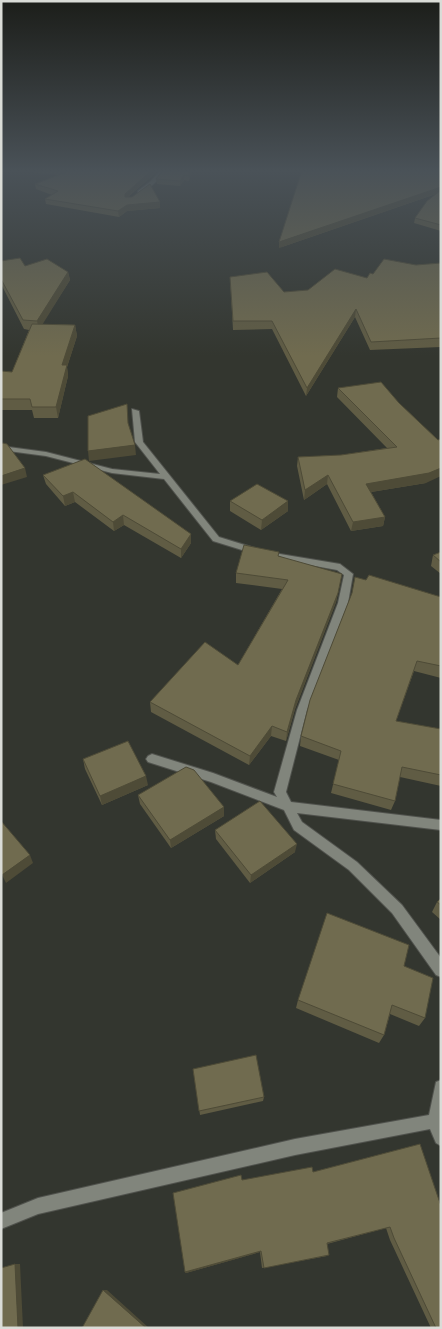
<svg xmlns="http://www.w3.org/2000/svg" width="442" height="1329" font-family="Rubik,sans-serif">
	<rect width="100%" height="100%" fill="#33362f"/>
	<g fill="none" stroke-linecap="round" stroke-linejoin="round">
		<g stroke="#50524d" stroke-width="2">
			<g id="street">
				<path d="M161,170H166C159,179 149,191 138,193V191L151,181Z"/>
				<polygon points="132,409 139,411 143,442 219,537 258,549 259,551 258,553 255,554 213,541 164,479 112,473 46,456 1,450 1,446 46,452 112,469 160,474 135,442"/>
				<polygon points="274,553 340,564 353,574 348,603 307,710 286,792 291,802 441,820 441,830 297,813 302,822 357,862 402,905 441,958 441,977 436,975 392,913 349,870 294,830 284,810 211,782 148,762 146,759 148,756 152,754 213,773 277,797 274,792 297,710 338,603 344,575 337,570 271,558 270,556"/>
				<polygon points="441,1080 441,1146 436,1143 430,1129 295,1155 38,1214 1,1229 1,1213 38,1198 295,1139 429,1115 436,1082"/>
			</g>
		</g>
		<use href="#street" fill="#81857c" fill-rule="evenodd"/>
	</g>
	<g fill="#605c44">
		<polygon points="11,170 159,170 128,197 160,208 127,211 119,217 46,204 45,199 52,195 36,189 35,184 58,175"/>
		<polygon points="163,170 192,170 189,181 184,180 180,186 157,184 156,179"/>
		<polygon points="441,170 441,231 414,223 415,218 436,194 279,248"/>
		<polygon points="1,261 25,266 68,272 70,280 42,324 75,325 77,336 67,367 68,376 58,418 34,418 32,410 1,410 1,371 12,372 29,330 24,329 1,284"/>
		<polygon points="441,263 441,347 370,350 355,317 306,396 272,329 233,330 230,277 284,292 308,290 367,278 373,274 416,265"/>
		<polygon points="338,388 399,403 438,440 426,483 371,492 385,517 383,526 351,531 327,484 304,500 297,466 298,457 341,455 387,448 337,397"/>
		<polygon points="43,475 191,534 191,543 181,558 124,525 114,531 75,502 65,506 46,484"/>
		<polygon points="230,501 288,511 261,530 230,511"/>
		<polygon points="441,552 441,574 431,566 433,555"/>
		<polygon points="279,556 340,584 336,602 295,709 286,741 271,736 249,765 151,712 150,702 238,665 282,589 236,583 236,573"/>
		<polygon points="366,580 441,597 441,678 414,671 396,721 441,729 441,786 400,777 395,801 391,810 331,793 339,760 300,746 301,736"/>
		<polygon points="83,759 148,785 102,805 85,769"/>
		<polygon points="138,795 224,816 171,848 140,804"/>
		<polygon points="215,830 295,852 250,883 216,839"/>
		<polygon points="441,898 441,920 432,912 437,902"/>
		<polygon points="404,966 425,1018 419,1026 390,1014 384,1035 379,1043 296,1008 298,1000"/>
		<polygon points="193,1069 264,1097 263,1101 200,1115"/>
		<polygon points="420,1144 441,1328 431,1328 390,1240 386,1228 327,1244 327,1256 262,1268 260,1252 186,1273 185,1272 242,1180 313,1172"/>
	</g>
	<g fill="#4e4b37">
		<polygon points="152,170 159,170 125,199 125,194"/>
		<polygon points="191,170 192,170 189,181 189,175"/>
		<polygon points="184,175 184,180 180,186 180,181"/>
		<polygon points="441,187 441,192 279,248 279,242"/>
		<polygon points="160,202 160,208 127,211 119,217 118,211 127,205"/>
		<polygon points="68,272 70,280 39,330 37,321"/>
		<polygon points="356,309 355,317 306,396 307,388"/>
		<polygon points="75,325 77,336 67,367 68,376 58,418 56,407 62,365"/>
		<polygon points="135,445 136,455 89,461 88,451"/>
		<polygon points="25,468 27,477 1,485 1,476"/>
		<polygon points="441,468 441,476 426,483 365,493 366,484"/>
		<polygon points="328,475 327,484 304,500 305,490"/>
		<polygon points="73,492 75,502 65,506 63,496"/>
		<polygon points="288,501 288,511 261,530 262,520"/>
		<polygon points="123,515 124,525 114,531 113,522"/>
		<polygon points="385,517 383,526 351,531 353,522"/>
		<polygon points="191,534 191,543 181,558 181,549"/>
		<polygon points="342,574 336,602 295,709 286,741 287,732 296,700"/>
		<polygon points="272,726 271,736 249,765 250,756"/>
		<polygon points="146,776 148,785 102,805 100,796"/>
		<polygon points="224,807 224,816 171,848 170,840"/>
		<polygon points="297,844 295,852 250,883 251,875"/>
		<polygon points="30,855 33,863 6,883 2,875"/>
		<polygon points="261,1251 260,1252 186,1273 185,1272"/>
		<polygon points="15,1264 20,1264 23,1328 18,1328"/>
		<polygon points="103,1290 107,1290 149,1328 146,1328"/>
	</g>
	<g fill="#706b4f" stroke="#4e4b37">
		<polygon points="58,170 152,170 125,194 125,197 132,197 150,184 160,202 127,205 118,211 45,199 58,191 35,184 69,171"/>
		<polygon points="163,170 191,170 189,175 184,175 180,181 156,179"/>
		<polygon points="302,170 441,170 441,187 279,242"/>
		<polygon points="441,190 441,225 415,218 427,201"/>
		<polygon points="20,258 25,266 47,259 68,272 37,321 23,320 1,279 1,261"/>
		<polygon points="384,259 416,265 441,263 441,338 371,342 356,309 307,388 272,321 233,321 230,277 267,272 284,292 308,290 335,269 367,278 370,273 373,274"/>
		<polygon points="32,324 75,325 62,365 67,365 56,407 32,407 30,399 1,399 1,371 12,372"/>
		<polygon points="381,382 399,403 438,440 441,439 441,468 429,473 366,484 385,517 353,522 328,475 305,490 298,457 341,455 397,447 338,388"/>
		<polygon points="127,404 128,423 135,445 88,451 88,416"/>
		<polygon points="3,443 7,444 25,468 1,476 1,444"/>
		<polygon points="85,459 191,534 181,549 123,515 113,522 73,492 63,496 43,475"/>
		<polygon points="257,484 288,501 262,520 230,501"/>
		<polygon points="244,545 279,552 278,556 342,574 338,593 296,700 287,732 272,726 250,756 150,702 205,642 238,665 288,580 236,573"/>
		<polygon points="441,552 441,562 433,555"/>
		<polygon points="369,575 441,597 441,666 417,661 396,721 441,729 441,775 402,767 395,801 333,784 341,751 301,736 310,700 352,593 355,577 366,580"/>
		<polygon points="128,741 146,776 100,796 83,759"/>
		<polygon points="186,767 194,770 224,807 170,840 138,795"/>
		<polygon points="260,801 297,844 251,875 215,830"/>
		<polygon points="1,821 30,855 2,875 1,874"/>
		<polygon points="441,898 441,905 437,902"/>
		<polygon points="327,913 409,945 404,966 433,978 425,1018 392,1005 384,1035 298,1000"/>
		<polygon points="256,1055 264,1097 199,1111 193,1069"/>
		<polygon points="420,1144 441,1206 441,1328 436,1328 394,1238 390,1227 327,1243 329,1255 264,1268 261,1251 185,1272 173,1193 241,1175 242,1180 312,1167 313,1172"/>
		<polygon points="15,1264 18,1328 1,1328 1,1268"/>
		<polygon points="103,1290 146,1328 82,1328"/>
	</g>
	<linearGradient id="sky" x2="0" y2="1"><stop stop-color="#1c1e1a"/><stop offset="0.48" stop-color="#4a5258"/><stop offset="1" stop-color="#4a5258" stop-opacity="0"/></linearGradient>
	<rect width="442" height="356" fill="url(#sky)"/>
	<rect width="442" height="1329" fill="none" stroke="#dadcd7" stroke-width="5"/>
</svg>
